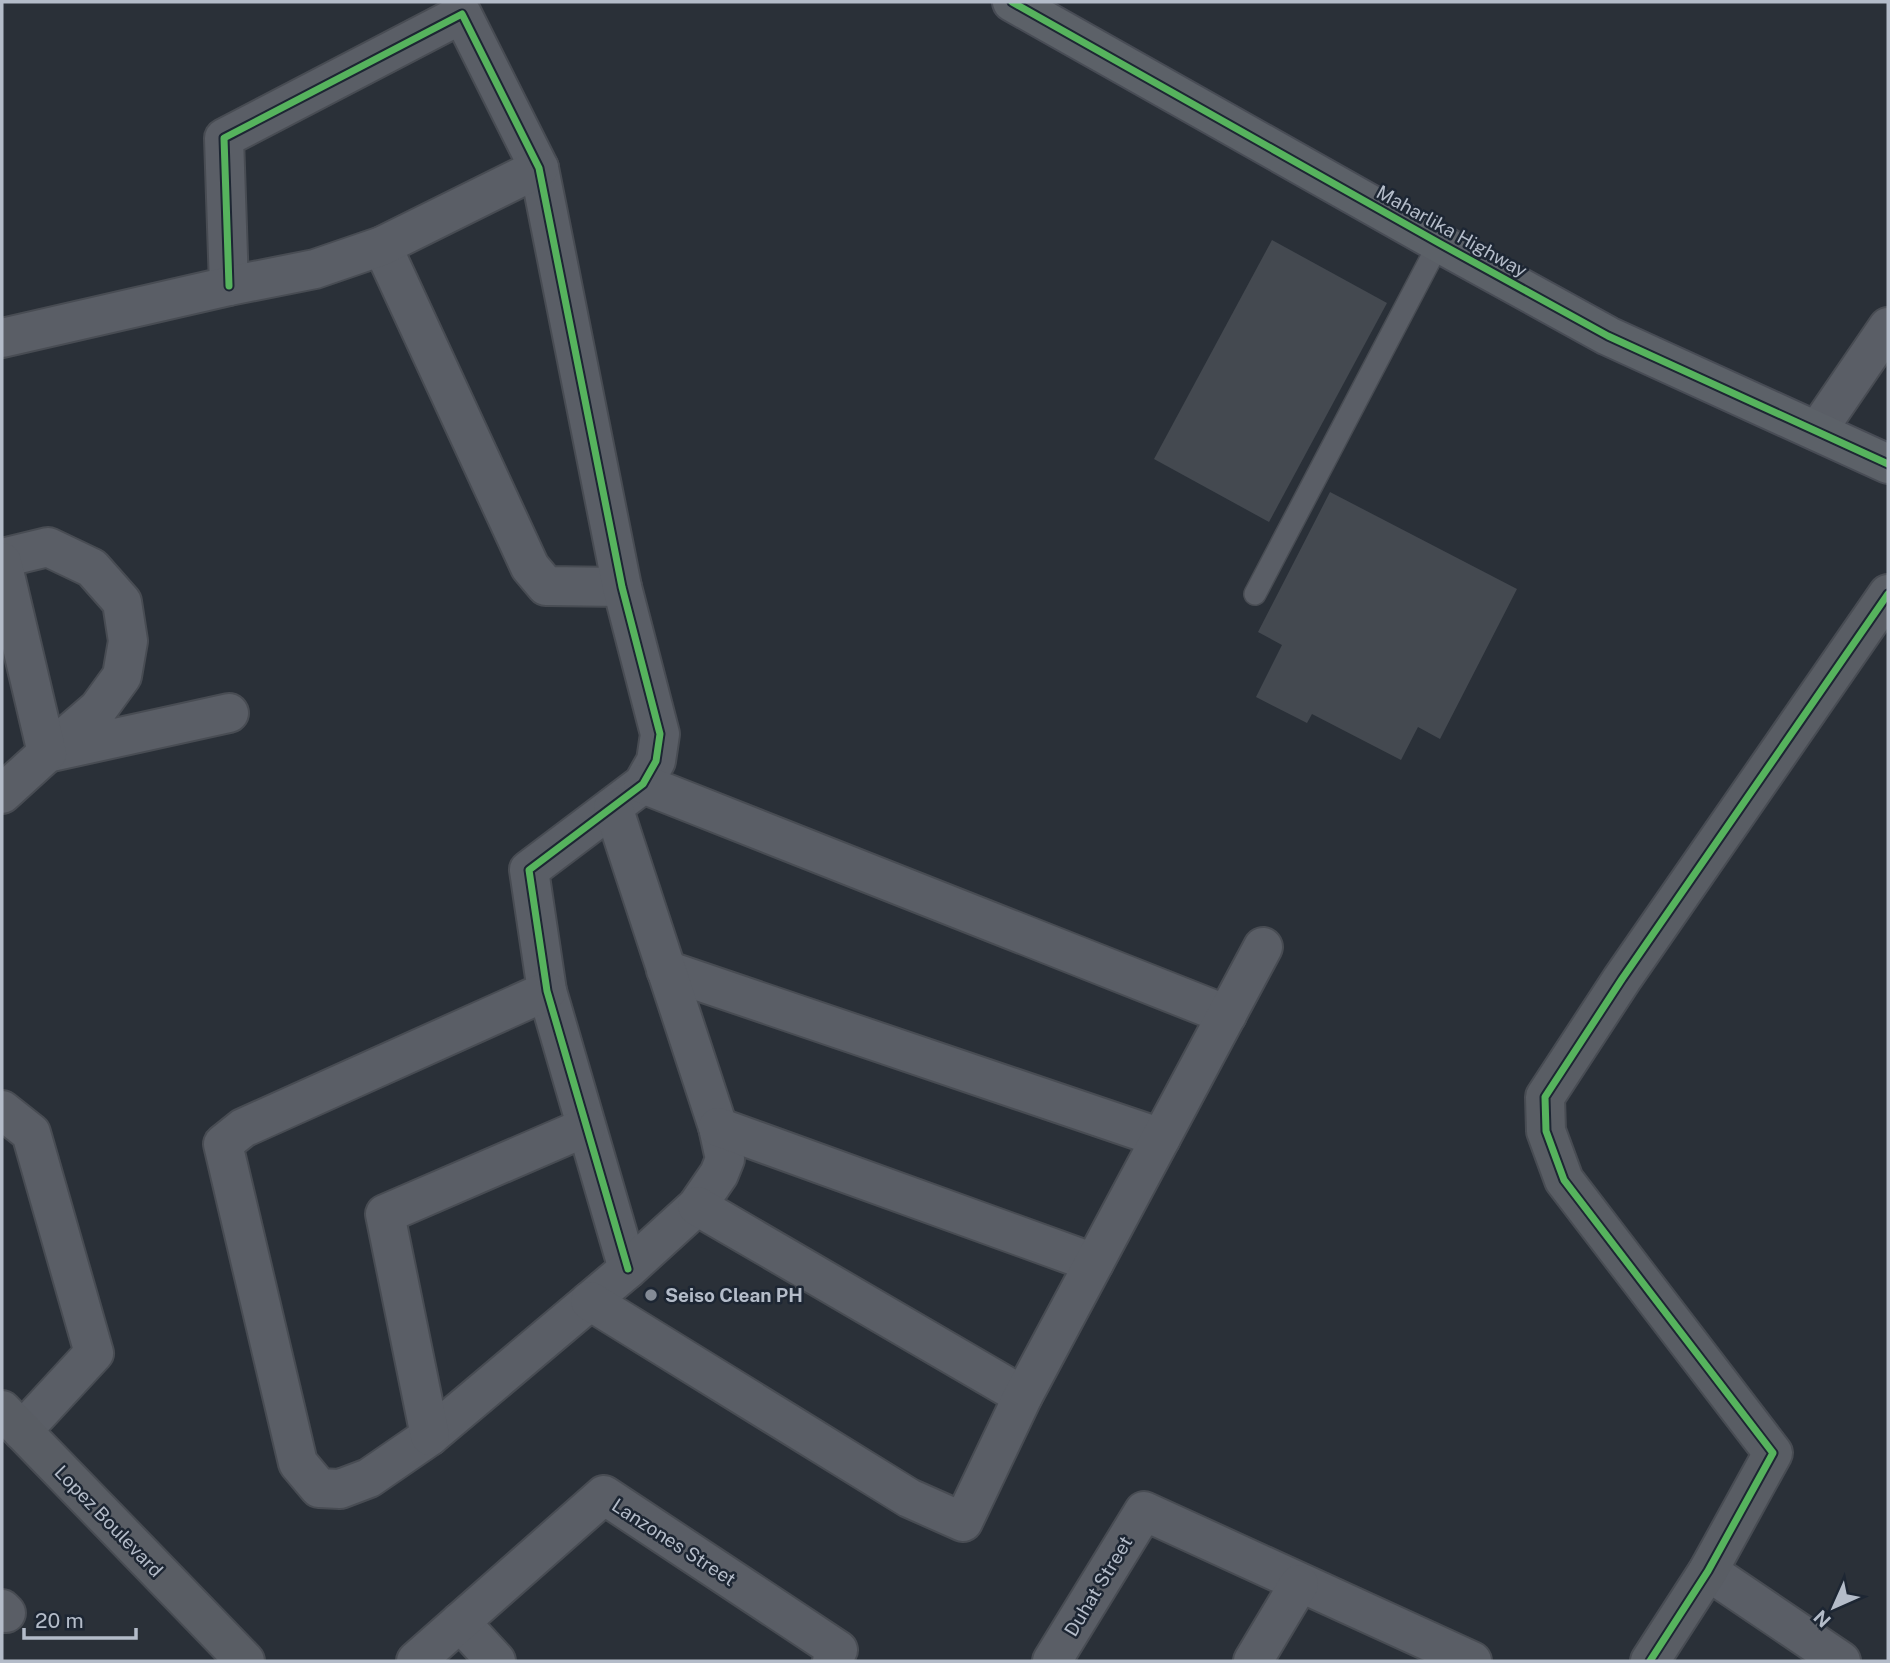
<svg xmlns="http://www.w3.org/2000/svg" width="1890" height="1663" font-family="'Public Sans',sans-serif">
	<rect width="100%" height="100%" fill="#2a3038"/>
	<g fill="#444950">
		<polygon points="1272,240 1387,303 1269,522 1154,459"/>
		<polygon points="1330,492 1517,589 1440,739 1418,727 1401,760 1312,714 1307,723 1256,697 1282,645 1258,632"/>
	</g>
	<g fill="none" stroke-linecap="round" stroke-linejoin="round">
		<g stroke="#484c53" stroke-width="24">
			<polyline id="lane" points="1255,594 1439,243"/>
		</g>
		<g stroke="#484c53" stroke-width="42">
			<g id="street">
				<polyline points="382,246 530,567 546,586 622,587"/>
				<polyline points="229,286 224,138 462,14 539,168 622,587 660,734 656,761 643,784 529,870 547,991 628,1269"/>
				<polyline points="2,338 229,286 315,269 382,246 539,168"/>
				<polyline points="1817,431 1888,327"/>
				<polyline points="2,558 48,547 92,568 122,602 128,641 122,676 98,709 47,753 229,713"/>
				<polyline points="2,562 47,753 2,794"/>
				<polyline points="643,784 1227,1015"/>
				<polyline points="666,970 1161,1138"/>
				<polyline points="547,991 243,1128 223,1144 298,1463 319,1488 340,1489 369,1478 430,1436 628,1269 697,1206 719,1174 725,1159 718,1127 613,807"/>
				<polyline points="2,1110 31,1133 94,1353 22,1431"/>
				<polyline points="718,1127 1094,1263"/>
				<polyline points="697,1206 1023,1396"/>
				<polyline points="590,1301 909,1498 963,1522 1023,1396 1263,947"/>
				<polyline points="430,1436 385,1214 586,1127"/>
				<polyline points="1708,1571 1841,1661"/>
				<polyline points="2,1609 6,1613"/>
				<polyline points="460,1622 496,1661"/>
				<polyline points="416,1661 604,1495 838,1650 832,1661"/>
				<polyline points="1052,1661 1144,1511 1472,1661"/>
				<polyline points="1253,1661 1299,1584"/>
			</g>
		</g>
		<g stroke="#484c53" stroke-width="42">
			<g id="secondary">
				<polyline points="2,1410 245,1661"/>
				<polyline points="1650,1661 1708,1571 1773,1453 1564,1180 1546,1131 1545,1097 1622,979 1888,594"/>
			</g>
		</g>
		<g stroke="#484c55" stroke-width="42">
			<polyline id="primary" points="1012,2 1439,243 1608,336 1888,464"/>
		</g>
		<use href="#lane" stroke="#5a5e66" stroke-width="21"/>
		<use href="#street" stroke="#5a5e66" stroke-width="38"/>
		<use href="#secondary" stroke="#595d64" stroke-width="38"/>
		<use href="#primary" stroke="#5c6168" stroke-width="38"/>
		<g stroke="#1d2633" stroke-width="11">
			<g id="cycleway">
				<polyline points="1012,2 1439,243 1608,336 1888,464"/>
				<polyline points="229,286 224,138 462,14 539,168 622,587 660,734 656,761 643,784 529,870 547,991 628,1269"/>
				<polyline points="1650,1661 1708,1571 1773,1453 1564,1180 1546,1131 1545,1097 1622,979 1888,594"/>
			</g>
		</g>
		<use href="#cycleway" stroke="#56b35d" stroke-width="7"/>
	</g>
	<circle fill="#848b96" stroke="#1d2633" stroke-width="2.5" cx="651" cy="1295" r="7"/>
	<g text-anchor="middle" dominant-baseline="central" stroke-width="5" stroke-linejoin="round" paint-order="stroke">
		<g font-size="19" fill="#b4bcc9" stroke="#1d2633">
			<text transform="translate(1452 231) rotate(29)">Maharlika Highway</text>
			<text transform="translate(109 1521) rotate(46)">Lopez Boulevard</text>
			<text transform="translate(674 1542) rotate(33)">Lanzones Street</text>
			<text transform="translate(1098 1586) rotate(-59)">Duhat Street</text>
		</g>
		<g font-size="19" font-weight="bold" fill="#b4bcc9" stroke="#1d2633" text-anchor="start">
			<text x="665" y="1295">Seiso Clean PH</text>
		</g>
	</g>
	<rect width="1890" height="1663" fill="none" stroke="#b4bcc9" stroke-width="7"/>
	<g transform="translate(1834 1607) rotate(225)" stroke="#1d2633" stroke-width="5" paint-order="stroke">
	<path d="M0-5L12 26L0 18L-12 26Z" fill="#b4bcc9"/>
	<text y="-10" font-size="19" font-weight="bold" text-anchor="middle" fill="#b4bcc9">N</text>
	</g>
	<path d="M24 1628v10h112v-10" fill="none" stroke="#b4bcc9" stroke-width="3.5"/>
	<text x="35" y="1628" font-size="21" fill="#b4bcc9" stroke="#1d2633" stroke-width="5" paint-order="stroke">20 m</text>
</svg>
